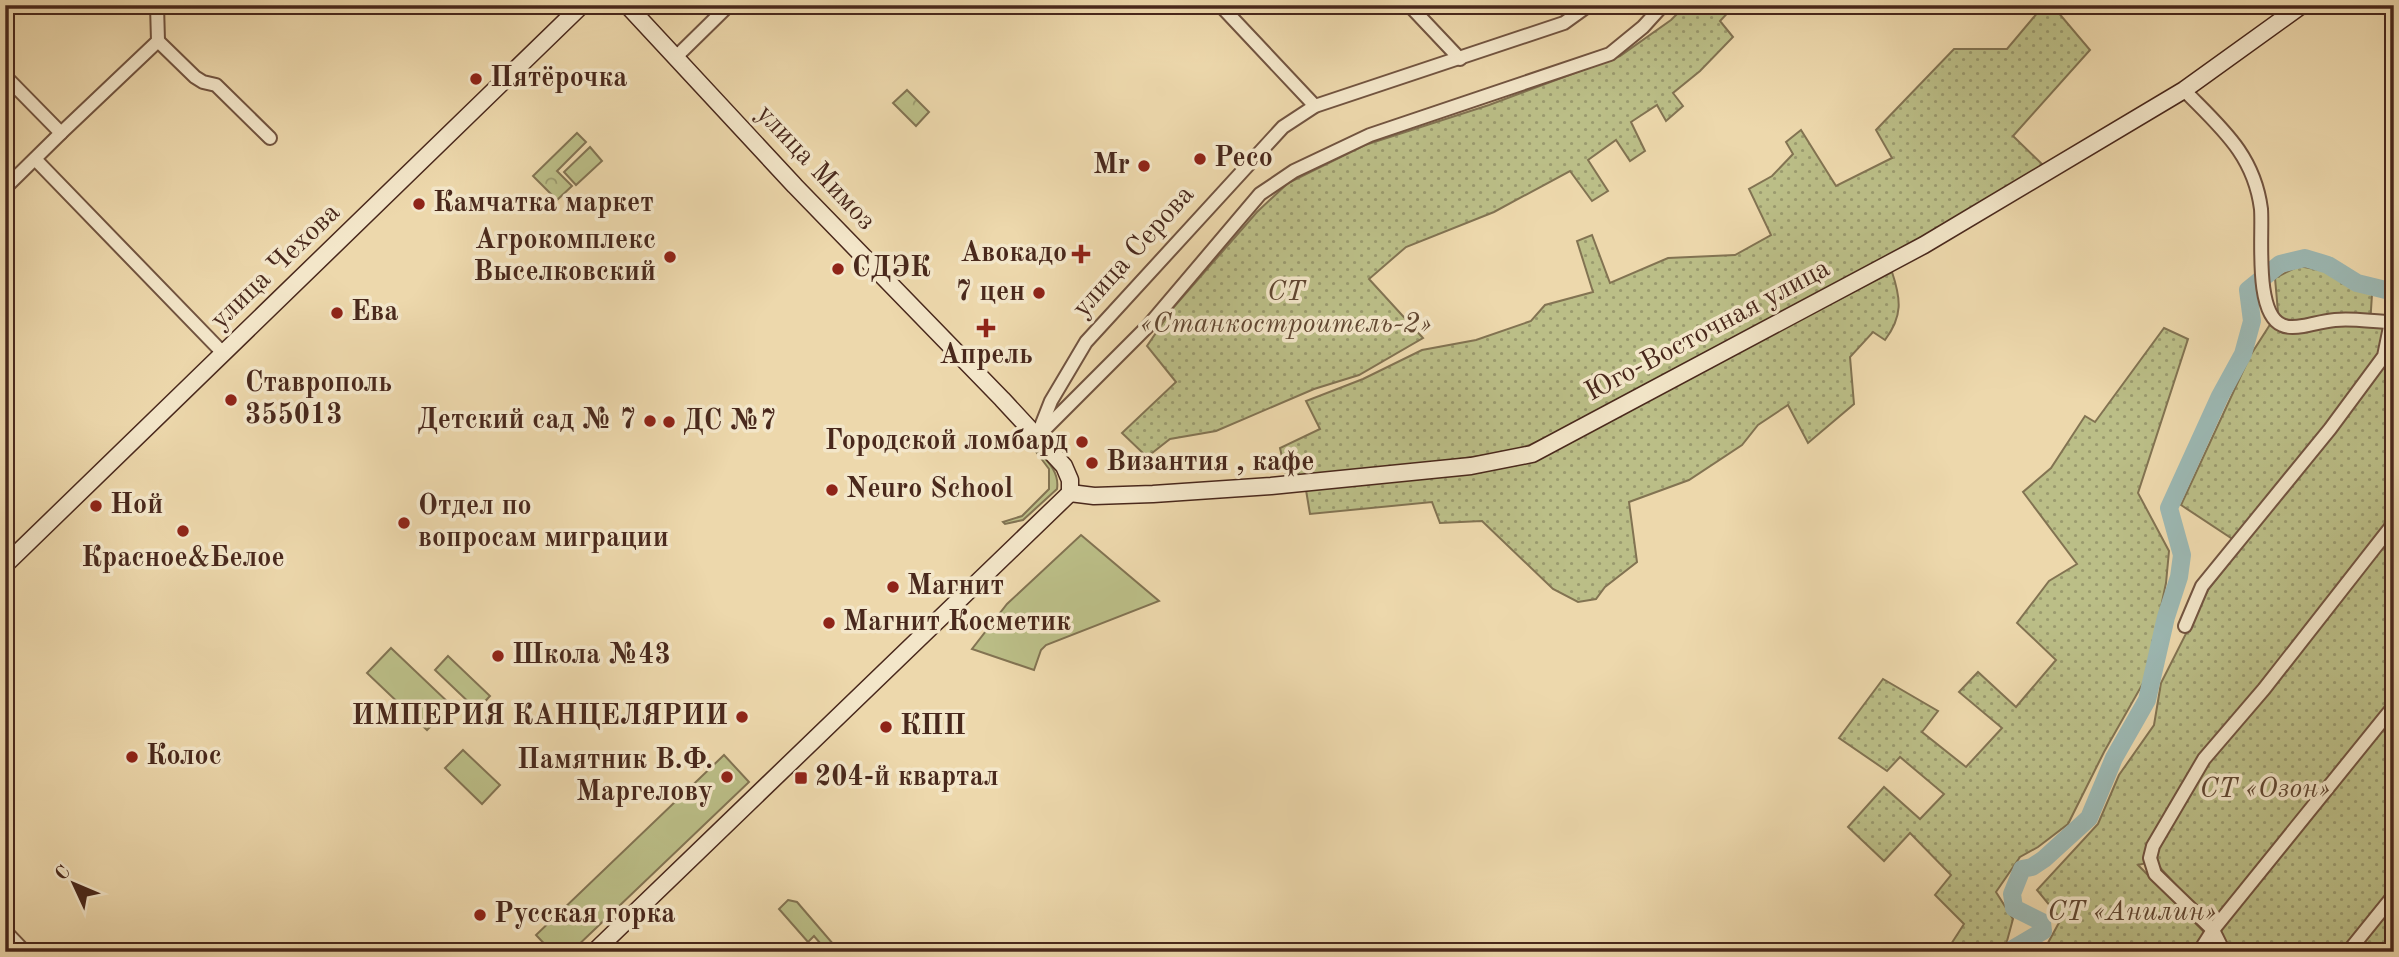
<svg xmlns="http://www.w3.org/2000/svg" width="2399" height="957" font-family="'Old Standard TT',serif">
	<defs>
		<pattern id="park-crowns" width="20" height="18" patternUnits="userSpaceOnUse" patternTransform="scale(1.75)"><rect width="20" height="18" fill="#bbbe87"/><path d="M2 6a3 3 0 1 1 6 0M12 15a3 3 0 1 1 6 0" fill="none" stroke="#9a9a6e"/></pattern>
		<pattern id="garden-dots" width="8" height="8" patternUnits="userSpaceOnUse" patternTransform="scale(1.75)"><rect width="8" height="8" fill="#bbbe87"/><path d="M2 2h.1M6 6h.1" fill="none" stroke="#9a9a6e" stroke-width="1.8" stroke-linecap="round"/></pattern>
	</defs>
	<rect width="100%" height="100%" fill="#edd8ac"/>
	<filter id="stains"><feTurbulence type="fractalNoise" baseFrequency=".00286" numOctaves="4"/><feColorMatrix values="0 0 0 0 .2 0 0 0 0 .09 0 0 0 0 .02 0 0 0 .5 -.17"/></filter>
	<radialGradient id="worn" r=".72"><stop offset=".6" stop-color="#630" stop-opacity="0"/><stop offset="1" stop-color="#630" stop-opacity=".3"/></radialGradient>
	<g fill="#bbbe87" stroke="#827352" stroke-width="2">
		<polygon points="590,147 602,161 576,185 564,172"/>
		<path d="M1031,445H1033C1044,458 1060,470 1057,489L1023,520L1005,524L1003,522L1022,516L1049,489V469Z"/>
		<polygon points="1081,535 1159,601 1046,645 1041,650 1034,670 972,649 1007,604"/>
		<polygon points="391,648 451,705 427,730 367,673"/>
		<polygon points="448,656 490,696 477,710 435,670"/>
		<polygon points="463,750 500,785 482,804 445,768"/>
		<polygon points="724,755 749,782 571,952 552,952 536,935"/>
		<polygon points="788,900 797,902 840,952 829,952 826,949 818,952 814,949 820,943 814,936 808,942 779,909"/>
	</g>
	<g fill="url(#park-crowns)" stroke="#827352" stroke-width="2">
		<polygon points="907,90 929,112 916,126 893,103"/>
		<polygon points="577,133 586,142 557,171 572,186 557,200 533,176"/>
	</g>
	<g fill="url(#garden-dots)" stroke="#827352" stroke-width="2">
		<polygon points="1686,5 1735,5 1720,21 1733,37 1700,71 1673,93 1683,106 1666,121 1657,105 1631,122 1645,151 1630,161 1616,140 1588,160 1608,191 1592,201 1570,171 1494,212 1406,247 1369,279 1423,338 1359,375 1314,389 1216,431 1170,439 1147,457 1122,433 1176,382 1147,346 1173,308 1257,212 1288,183 1365,145 1489,105 1620,56 1671,20"/>
		<polygon points="2044,5 2052,5 2090,50 2013,136 2043,165 1918,241 1589,417 1530,445 1508,452 1451,460 1287,479 1280,448 1320,429 1306,401 1363,379 1422,350 1476,340 1531,321 1545,305 1593,292 1577,241 1592,235 1610,283 1668,258 1735,255 1771,235 1749,189 1772,176 1793,154 1786,142 1801,130 1836,186 1892,158 1876,130 1954,49 2007,49"/>
		<polygon points="2299,266 2325,271 2372,294 2370,326 2394,326 2394,952 2226,952 2215,927 2154,861 2138,865 2207,935 2215,952 2043,952 2061,919 2037,890 2098,824 2119,775 2154,725 2161,683 2208,590 2243,546 2181,505 2250,356 2278,312 2275,278"/>
		<path d="M1892,272C1901,299 1903,316 1885,340L1873,332L1850,357L1854,404L1808,443L1788,405L1758,425L1742,445L1689,480L1629,502L1637,562L1605,587L1596,599L1578,602L1553,589L1482,521L1440,523L1432,502L1310,514L1306,490L1500,466L1737,352Z"/>
		<polygon points="2164,328 2188,339 2138,493 2169,551 2166,583 2146,678 2104,752 2068,824 2038,847 2020,857 1996,892 2013,919 2004,952 1946,952 1964,924 1935,895 1951,875 1910,833 1884,861 1848,827 1884,787 1920,819 1944,794 1900,757 1887,771 1839,738 1883,679 1938,711 1922,732 1966,767 2002,728 1959,692 1978,672 2016,707 2056,660 2017,623 2049,581 2077,564 2023,492 2051,468 2085,416 2095,422"/>
	</g>
	<g fill="none" stroke-linecap="round" stroke-linejoin="round">
		<polyline stroke="#9cb8b3" stroke-width="18" points="2010,952 2011,950 2043,931 2042,922 2014,908 2012,894 2022,869 2032,867 2044,859 2089,818 2114,758 2147,700 2166,617 2179,577 2182,555 2169,508 2220,396 2243,354 2252,321 2248,290 2280,264 2305,258 2328,265 2357,283 2394,292"/>
		<g stroke="#725440" stroke-width="16">
			<g id="street">
				<polyline points="1220,5 1315,106"/>
				<polyline points="1409,5 1460,59"/>
				<polyline points="158,41 195,77 203,82 216,85 270,138"/>
				<polyline points="676,57 729,5"/>
				<polyline points="5,76 61,133 5,188"/>
				<path d="M2184,90C2220,127 2254,154 2261,209C2263,235 2254,313 2282,325C2288,328 2297,327 2303,326C2314,324 2324,321 2335,320C2354,318 2374,322 2394,322"/>
				<polyline points="61,133 158,41 157,5"/>
				<polyline points="35,159 224,354"/>
				<polyline points="1038,434 1051,401 1086,342 1283,127 1315,106 1564,23 1589,5"/>
				<polyline points="1037,437 1149,325 1260,194 1294,171 1370,135 1610,54 1643,27 1663,5"/>
				<polyline points="2185,626 2202,586 2330,429 2384,356 2391,322"/>
				<polyline points="5,931 25,952"/>
				<polyline points="2199,952 2213,930 2394,706"/>
				<polyline points="2224,952 2213,930 2155,874 2150,858 2153,846 2204,759 2264,689 2394,523"/>
				<polyline points="2348,952 2394,895"/>
			</g>
		</g>
		<g stroke="#49281c" stroke-width="19">
			<g id="secondary">
				<polyline points="627,5 795,186 1002,399 1064,466 1070,480 1070,493"/>
				<polyline points="1070,493 1094,496 1153,494 1271,486 1471,466 1532,454 1924,245 2184,90 2302,5"/>
				<polyline points="5,565 582,5"/>
				<polyline points="594,952 1070,493"/>
			</g>
		</g>
		<use href="#street" stroke="#f3e6c9" stroke-width="12"/>
		<use href="#secondary" stroke="#f3e6c9" stroke-width="16"/>
	</g>
	<g fill="#8f2418" stroke="#f3e6c9" stroke-width="2.5">
		<circle cx="476" cy="79" r="7"/>
		<circle cx="1200" cy="159" r="7"/>
		<circle cx="1144" cy="166" r="7"/>
		<circle cx="419" cy="204" r="7"/>
		<path d="M1077.5 243.5h7v7h7v7h-7v7h-7v-7h-7v-7h7z"/>
		<circle cx="670" cy="257" r="7"/>
		<circle cx="838" cy="269" r="7"/>
		<circle cx="1039" cy="293" r="7"/>
		<circle cx="337" cy="313" r="7"/>
		<path d="M982.5 317.5h7v7h7v7h-7v7h-7v-7h-7v-7h7z"/>
		<circle cx="231" cy="400" r="7"/>
		<circle cx="650" cy="421" r="7"/>
		<circle cx="669" cy="422" r="7"/>
		<circle cx="1082" cy="442" r="7"/>
		<circle cx="1092" cy="463" r="7"/>
		<circle cx="832" cy="490" r="7"/>
		<circle cx="96" cy="506" r="7"/>
		<circle cx="404" cy="523" r="7"/>
		<circle cx="183" cy="531" r="7"/>
		<circle cx="893" cy="587" r="7"/>
		<circle cx="829" cy="623" r="7"/>
		<circle cx="498" cy="656" r="7"/>
		<circle cx="742" cy="717" r="7"/>
		<circle cx="886" cy="727" r="7"/>
		<circle cx="132" cy="757" r="7"/>
		<circle cx="727" cy="777" r="7"/>
		<rect x="794" y="771" width="14" height="14" rx="3.5"/>
		<circle cx="480" cy="915" r="7"/>
	</g>
	<g text-anchor="middle" dominant-baseline="central" stroke-width="7" stroke-linejoin="round" paint-order="stroke">
		<g font-size="28" font-weight="bold" fill="#49281c" stroke="#f3e6c9" text-anchor="start">
			<text x="490" y="79">Пятёрочка</text>
			<text x="1214" y="159">Ресо</text>
			<text x="1130" y="166" text-anchor="end">Mr</text>
			<text x="433" y="204">Камчатка маркет</text>
			<text x="656" y="241" text-anchor="end">Агрокомплекс<tspan x="656" dy="32">Выселковский</tspan></text>
			<text x="1067" y="254" text-anchor="end">Авокадо</text>
			<text x="852" y="269">СДЭК</text>
			<text x="1025" y="293" text-anchor="end">7 цен</text>
			<text x="351" y="313">Ева</text>
			<text x="986" y="356" text-anchor="middle">Апрель</text>
			<text x="245" y="384">Ставрополь<tspan x="245" dy="32">355013</tspan></text>
			<text x="636" y="421" text-anchor="end">Детский сад № 7</text>
			<text x="683" y="422">ДС №7</text>
			<text x="1068" y="442" text-anchor="end">Городской ломбард</text>
			<text x="1106" y="463">Византия , кафе</text>
			<text x="846" y="490">Neuro School</text>
			<text x="110" y="506">Ной</text>
			<text x="418" y="507">Отдел по<tspan x="418" dy="32">вопросам миграции</tspan></text>
			<text x="183" y="559" text-anchor="middle">Красное&amp;Белое</text>
			<text x="907" y="587">Магнит</text>
			<text x="843" y="623">Магнит Косметик</text>
			<text x="512" y="656">Школа №43</text>
			<text x="728" y="717" text-anchor="end">ИМПЕРИЯ КАНЦЕЛЯРИИ</text>
			<text x="900" y="727">КПП</text>
			<text x="146" y="757">Колос</text>
			<text x="713" y="761" text-anchor="end">Памятник В.Ф.<tspan x="713" dy="32">Маргелову</tspan></text>
			<text x="815" y="778">204-й квартал</text>
			<text x="494" y="915">Русская горка</text>
		</g>
		<g font-size="28" fill="#49281c" stroke="#f3e6c9">
			<text transform="translate(815 168) rotate(47)">улица Мимоз</text>
			<text transform="translate(1134 252) rotate(-48)">улица Серова</text>
			<text transform="translate(276 267) rotate(-44)">улица Чехова</text>
			<text transform="translate(1708 331) rotate(-28)">Юго-Восточная улица</text>
		</g>
		<g font-size="28" font-style="italic" fill="#604631" stroke="#f3e6c9">
			<text x="1286" y="293">СТ<tspan x="1286" dy="32">«Станкостроитель-2»</tspan></text>
			<text x="2265" y="790">СТ «Озон»</text>
			<text x="2132" y="913">СТ «Анилин»</text>
		</g>
	</g>
	<rect width="2399" height="957" fill="none" stroke="#edd8ac" stroke-width="28"/>
	<rect x="7" y="7" width="2385" height="943" fill="none" stroke="#49281c" stroke-width="3.5"/>
	<rect x="14" y="14" width="2371" height="929" fill="none" stroke="#49281c" stroke-width="2"/>
	<g transform="translate(74 884) rotate(314)" stroke="#f3e6c9" stroke-width="5" paint-order="stroke">
	<path d="M0-5L12 26L0 18L-12 26Z" fill="#49281c"/>
	<text y="-10" font-size="19" font-weight="bold" text-anchor="middle" fill="#49281c">С</text>
	</g>
	<rect width="100%" height="100%" filter="url(#stains)"/>
	<rect width="100%" height="100%" fill="url(#worn)"/>
</svg>
